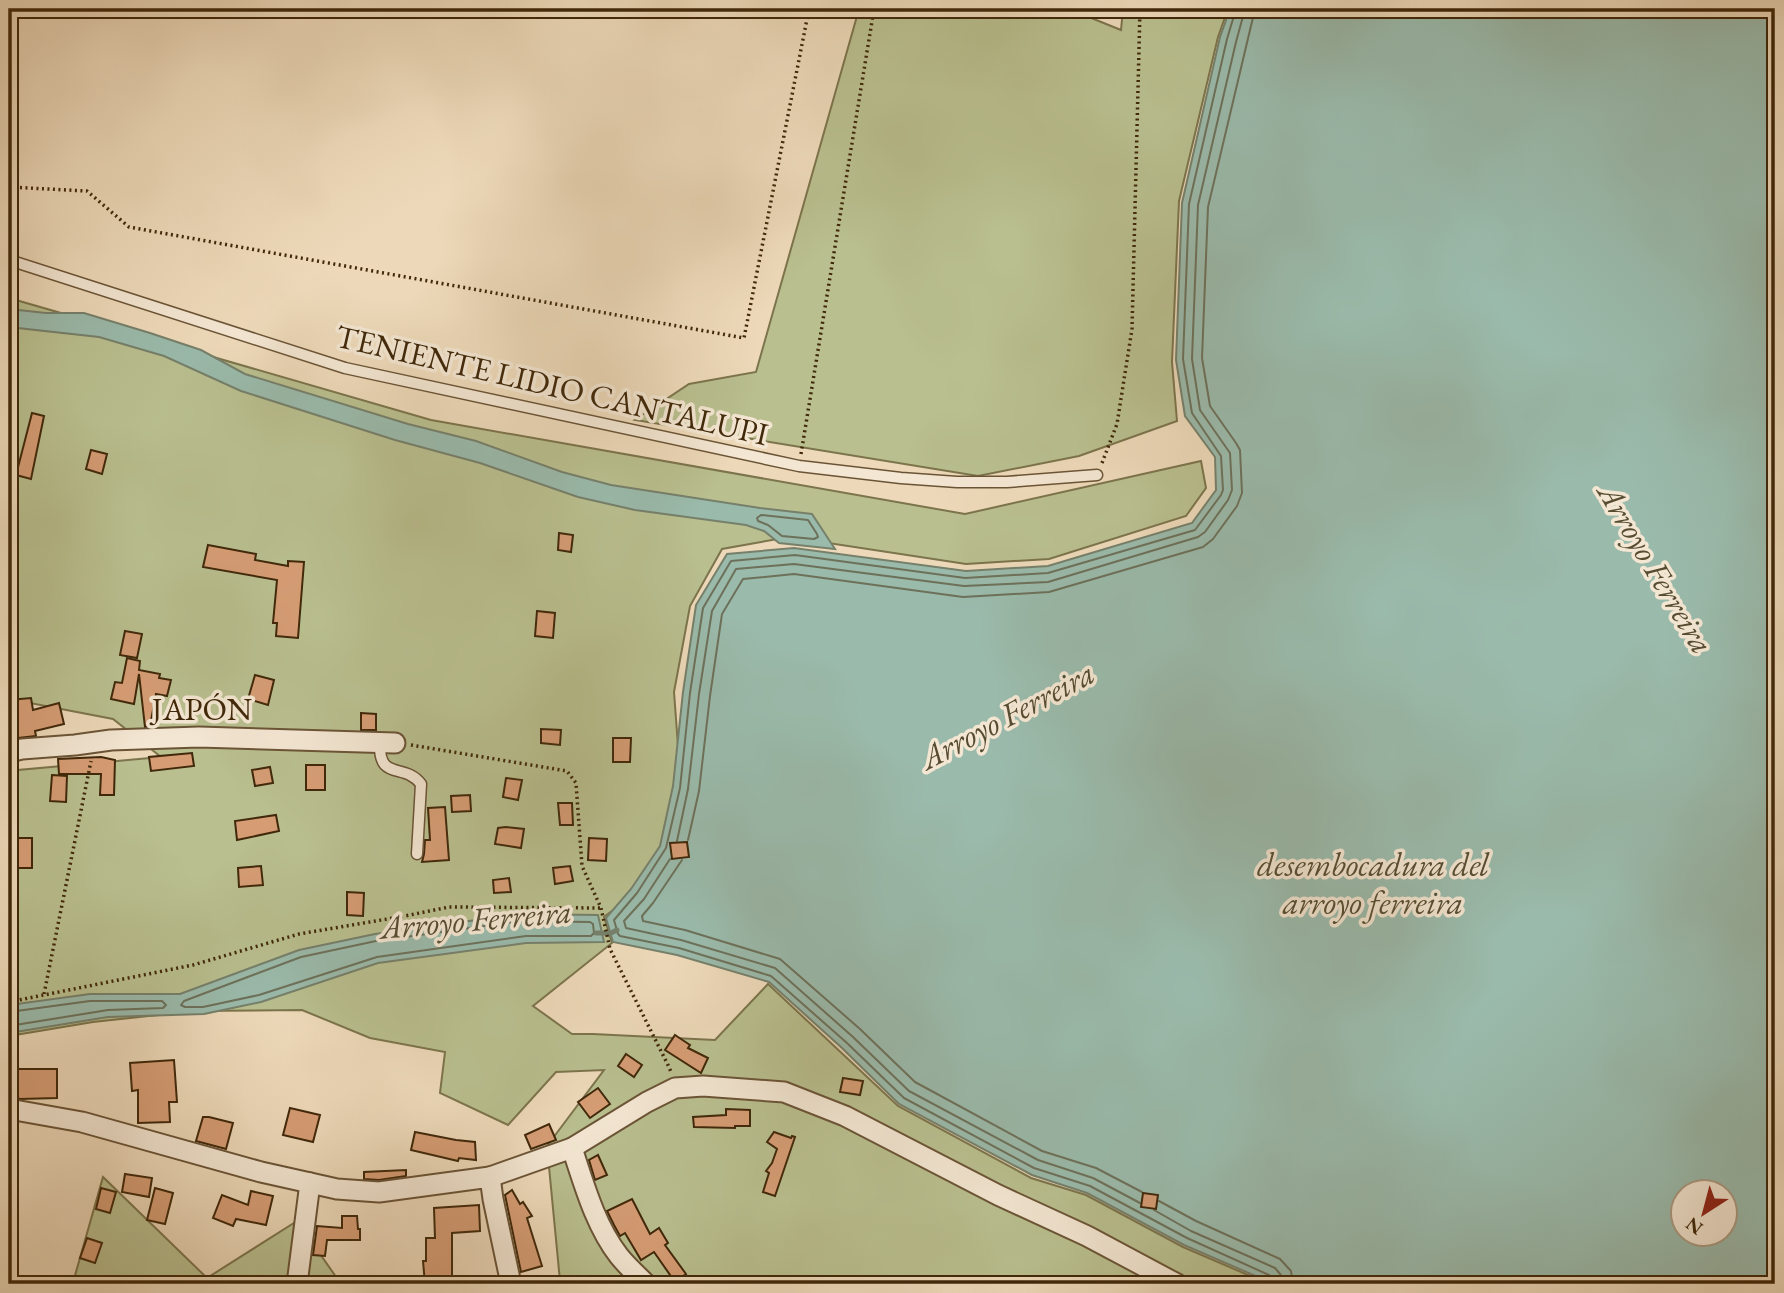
<svg xmlns="http://www.w3.org/2000/svg" width="1784" height="1293" font-family="'EB Garamond',serif">
	<rect width="100%" height="100%" fill="#edd9b9"/>
	<filter id="stains"><feTurbulence type="fractalNoise" baseFrequency=".00286" numOctaves="4"/><feColorMatrix values="0 0 0 0 .2 0 0 0 0 .09 0 0 0 0 .02 0 0 0 .5 -.17"/></filter>
	<radialGradient id="worn" r=".72"><stop offset=".6" stop-color="#630" stop-opacity="0"/><stop offset="1" stop-color="#630" stop-opacity=".3"/></radialGradient>
	<g fill="#b9bf8f" stroke="#7c744c" stroke-width="2">
		<polygon points="859,9 1069,9 1121,30 1123,9 1228,9 1218,37 1179,201 1172,362 1177,421 1079,456 978,476 635,420 689,384 756,372"/>
		<polygon points="9,298 431,420 965,514 1201,461 1206,488 1186,516 1049,559 966,564 789,537 722,549 690,606 674,692 681,786 672,844 636,893 604,917 612,943 533,1006 572,1034 593,1034 715,1040 768,984 898,1106 1031,1178 1086,1195 1183,1247 1269,1284 556,1284 560,1281 547,1146 604,1070 556,1072 508,1125 440,1093 445,1052 370,1038 302,1010 195,1011 93,1022 9,1036 9,786 18,770 161,757 113,719 9,699"/>
		<polygon points="103,1177 207,1278 297,1221 341,1284 67,1284 74,1279"/>
	</g>
	<g fill="#9abaab" stroke="#76806b" stroke-width="2" fill-rule="evenodd">
		<path d="M1230,9H1775V1284H1274L1184,1245L1087,1193L1032,1175L899,1104L842,1048L769,982L677,955L613,942L606,918L631,889L660,846L673,786L683,692L696,605L727,554L794,548L966,571L1048,566L1192,523L1216,490L1215,457L1185,416L1176,360L1182,203L1220,37ZM1682,1192H1724V1234H1682Z"/>
		<polygon points="9,309 46,313 84,313 150,333 201,350 245,374 408,424 476,441 562,472 611,485 760,508 812,514 835,549 779,543 764,531 746,525 635,510 578,497 480,463 395,440 241,391 164,356 99,337 9,327"/>
		<polygon points="520,914 598,915 604,942 526,943 378,963 261,1002 204,1014 108,1017 9,1033 9,1005 90,994 180,994 299,950 375,934"/>
	</g>
	<g fill="none" stroke-linecap="round" stroke-linejoin="round">
		<g stroke="#6d715a" stroke-width="2">
			<polyline points="1236,9 1227,39 1189,204 1183,359 1192,413 1221,456 1223,490 1221,495 1195,530 1048,573 965,578 795,555 731,561 703,608 690,693 680,788 666,848 637,893 614,920 618,934 620,936 679,948 771,976 847,1043 904,1098 1034,1168 1090,1186 1187,1238 1269,1275 1273,1279 1274,1284"/>
			<polygon points="761,515 808,520 817,534 818,537 814,539 782,536 768,525 758,521 757,518"/>
			<polyline points="688,840 699,791 710,696 722,614 743,579 794,574 963,597 1049,592 1203,547 1213,539 1237,506 1242,493 1240,450 1236,443 1210,406 1202,358 1208,207 1255,9"/>
			<polyline points="677,841 688,789 699,694 712,611 736,569 794,564 964,586 1048,582 1198,537 1205,532 1228,500 1232,490 1230,453 1200,410 1192,359 1198,205 1236,42 1245,9"/>
			<polyline points="670,859 644,899 624,921 626,928 681,940 775,968 853,1037 909,1091 1038,1160 1093,1178 1140,1203"/>
			<polyline points="682,860 653,903 642,916 643,921 685,930 780,959 860,1029 915,1082 1042,1151 1096,1168 1142,1192"/>
			<polygon points="521,921 590,922 593,924 594,933 591,936 526,936 377,957 259,995 203,1007 185,1007 181,1005 184,1001 301,957 376,941"/>
			<polyline points="9,1012 90,1001 162,1001 166,1005 163,1008 108,1010 9,1026"/>
			<polyline points="1159,1201 1196,1221 1280,1259 1291,1271 1293,1284"/>
			<polyline points="1154,1210 1191,1231 1275,1268 1281,1275 1283,1284"/>
		</g>
		<polyline stroke="#76806b" stroke-width="5" points="596,933 611,933 617,930"/>
	</g>
	<g fill="#d69d75" stroke="#40280a" stroke-width="2">
		<polygon points="32,413 44,416 31,479 16,475"/>
		<polygon points="91,450 107,454 102,474 86,469"/>
		<polygon points="559,533 573,535 571,552 558,550"/>
		<polygon points="208,545 256,554 255,560 288,566 288,561 304,562 298,638 276,636 277,623 273,623 277,580 203,567"/>
		<polygon points="537,611 555,613 553,638 535,636"/>
		<polygon points="125,631 142,634 137,658 120,655"/>
		<polygon points="127,658 140,661 139,670 160,674 159,678 171,680 167,696 156,694 150,726 145,727 139,674 134,704 111,699 115,682 122,683"/>
		<polygon points="255,675 274,680 268,705 248,699"/>
		<polygon points="31,698 33,710 59,703 64,724 35,731 36,736 9,739 9,700"/>
		<polygon points="361,713 376,714 376,730 361,730"/>
		<polygon points="541,729 561,730 560,745 541,743"/>
		<polygon points="613,738 631,738 630,762 613,762"/>
		<polygon points="192,753 194,766 151,771 149,757"/>
		<polygon points="101,757 115,760 114,795 100,795 101,774 59,774 58,759"/>
		<rect x="306" y="765" width="19" height="25"/>
		<polygon points="270,767 273,783 255,786 252,770"/>
		<polygon points="52,775 67,776 66,802 50,801"/>
		<polygon points="506,778 522,780 518,800 503,797"/>
		<polygon points="470,795 471,811 452,812 451,796"/>
		<polygon points="558,803 572,803 573,825 560,825"/>
		<polygon points="445,807 449,860 422,862 424,854 425,840 430,840 428,808"/>
		<polygon points="276,815 279,831 237,840 235,821"/>
		<polygon points="506,827 524,829 521,848 495,844 498,828"/>
		<rect x="16" y="838" width="16" height="30"/>
		<polygon points="589,838 607,839 606,861 588,860"/>
		<polygon points="687,842 689,857 672,859 670,843"/>
		<polygon points="261,866 263,885 239,887 238,868"/>
		<polygon points="570,866 573,881 555,884 553,868"/>
		<polygon points="509,878 511,892 494,893 493,880"/>
		<polygon points="347,892 364,893 363,916 347,915"/>
		<polygon points="675,1035 690,1045 688,1048 708,1058 701,1073 665,1050"/>
		<polygon points="626,1054 642,1065 634,1077 618,1066"/>
		<polygon points="174,1060 177,1102 169,1102 170,1122 138,1123 138,1090 132,1091 130,1063"/>
		<polygon points="12,1069 57,1069 57,1098 20,1099 9,1096 9,1081"/>
		<polygon points="843,1078 863,1081 860,1095 840,1092"/>
		<polygon points="598,1088 610,1104 590,1118 578,1102"/>
		<polygon points="290,1108 320,1115 313,1142 283,1135"/>
		<polygon points="726,1109 750,1110 750,1126 735,1126 735,1128 694,1127 693,1117 726,1115"/>
		<polygon points="203,1117 209,1117 233,1123 226,1149 196,1141"/>
		<polygon points="549,1124 556,1140 531,1149 525,1135"/>
		<polygon points="415,1132 456,1140 475,1142 476,1160 459,1158 458,1161 411,1150"/>
		<polygon points="774,1132 791,1138 792,1136 795,1137 775,1196 763,1192 769,1173 766,1171 772,1163 777,1149 767,1142"/>
		<polygon points="598,1155 607,1175 595,1180 589,1160"/>
		<polygon points="406,1170 406,1176 379,1180 364,1179 364,1172"/>
		<polygon points="125,1174 152,1178 149,1197 122,1192"/>
		<polygon points="101,1188 116,1192 110,1213 96,1209"/>
		<polygon points="155,1188 173,1193 165,1224 147,1220"/>
		<polygon points="512,1190 520,1204 523,1202 532,1216 527,1218 542,1266 521,1272 505,1195"/>
		<polygon points="251,1191 273,1196 266,1225 236,1219 233,1226 213,1218 222,1195 248,1205"/>
		<polygon points="1143,1193 1158,1195 1156,1209 1141,1207"/>
		<polygon points="632,1199 650,1234 659,1228 668,1243 665,1245 686,1274 675,1282 654,1252 641,1260 625,1233 620,1236 614,1225 607,1211"/>
		<polygon points="479,1205 480,1231 452,1233 452,1284 425,1284 423,1261 426,1261 426,1238 435,1238 434,1208"/>
		<polygon points="342,1216 357,1216 358,1229 360,1229 360,1240 327,1240 325,1256 313,1255 317,1226 342,1228"/>
		<polygon points="87,1238 102,1243 95,1263 80,1258"/>
	</g>
	<g fill="none" stroke-linecap="round" stroke-linejoin="round">
		<g stroke="#6b5436" stroke-width="13">
			<g id="service">
				<polyline points="9,260 345,368 799,466 901,478 957,482 1007,482 1097,475"/>
				<path d="M380,742C378,782 404,762 421,784L417,854"/>
			</g>
		</g>
		<g stroke="#6b5436" stroke-width="23">
			<g id="minor">
				<polyline points="9,752 22,749 75,745 111,740 199,737 395,743"/>
				<polyline points="9,1109 82,1122 261,1172 337,1189 379,1192 490,1177 493,1199 511,1284"/>
				<path d="M572,1148C584,1184 595,1225 619,1256C627,1266 637,1275 646,1284"/>
				<polyline points="490,1177 572,1148 647,1102 675,1088 703,1086 784,1092 845,1116 998,1195 1087,1236 1177,1284"/>
				<polyline points="297,1284 310,1183"/>
			</g>
		</g>
		<g stroke="#40280a" stroke-width="3.5" stroke-dasharray="2 3.5" stroke-linecap="butt">
			<polyline points="9,187 87,191 129,227 744,338 809,9"/>
			<polyline points="801,454 874,9"/>
			<polyline points="1102,463 1117,424 1132,329 1140,9"/>
			<polyline points="411,745 567,771 576,783 582,866 601,908 610,949 668,1065 671,1072"/>
			<polyline points="44,994 91,761"/>
			<polyline points="9,1002 193,965 299,934 405,916 449,907 601,908"/>
		</g>
		<use href="#service" stroke="#f3e6d2" stroke-width="10"/>
		<use href="#minor" stroke="#f3e6d2" stroke-width="19"/>
	</g>
	<g text-anchor="middle" dominant-baseline="central" stroke-width="7" stroke-linejoin="round" paint-order="stroke">
		<g font-size="32" fill="#40280a" stroke="#f3e6d2">
			<text transform="translate(552 385) rotate(13)">TENIENTE LIDIO CANTALUPI</text>
			<text x="202" y="709">JAPÓN</text>
		</g>
		<g font-size="33" font-style="italic" fill="#564c32" stroke="#f3e6d2">
			<text transform="translate(1656 568) rotate(59)">Arroyo Ferreira</text>
			<text transform="translate(1007 715) rotate(-28)">Arroyo Ferreira</text>
			<text x="1373" y="864">desembocadura del<tspan x="1373" dy="38">arroyo ferreira</tspan></text>
			<text transform="translate(476 919) rotate(-5)">Arroyo Ferreira</text>
		</g>
	</g>
	<rect width="1784" height="1293" fill="none" stroke="#edd9b9" stroke-width="35"/>
	<rect x="10" y="10" width="1763" height="1272" fill="none" stroke="#40280a" stroke-width="3.5"/>
	<rect x="18" y="18" width="1749" height="1258" fill="none" stroke="#40280a" stroke-width="2"/>
	<g transform="translate(1704 1213) rotate(216)"><circle r="33" fill="#f3e6d2" stroke="#ab9a82" stroke-width="2"/>
	<path d="M0-5L12 26L0 18L-12 26Z" fill="#8f2418"/>
	<text y="-10" font-size="19" font-weight="bold" text-anchor="middle" fill="#40280a">N</text>
	</g>
	<rect width="100%" height="100%" filter="url(#stains)"/>
	<rect width="100%" height="100%" fill="url(#worn)"/>
</svg>
